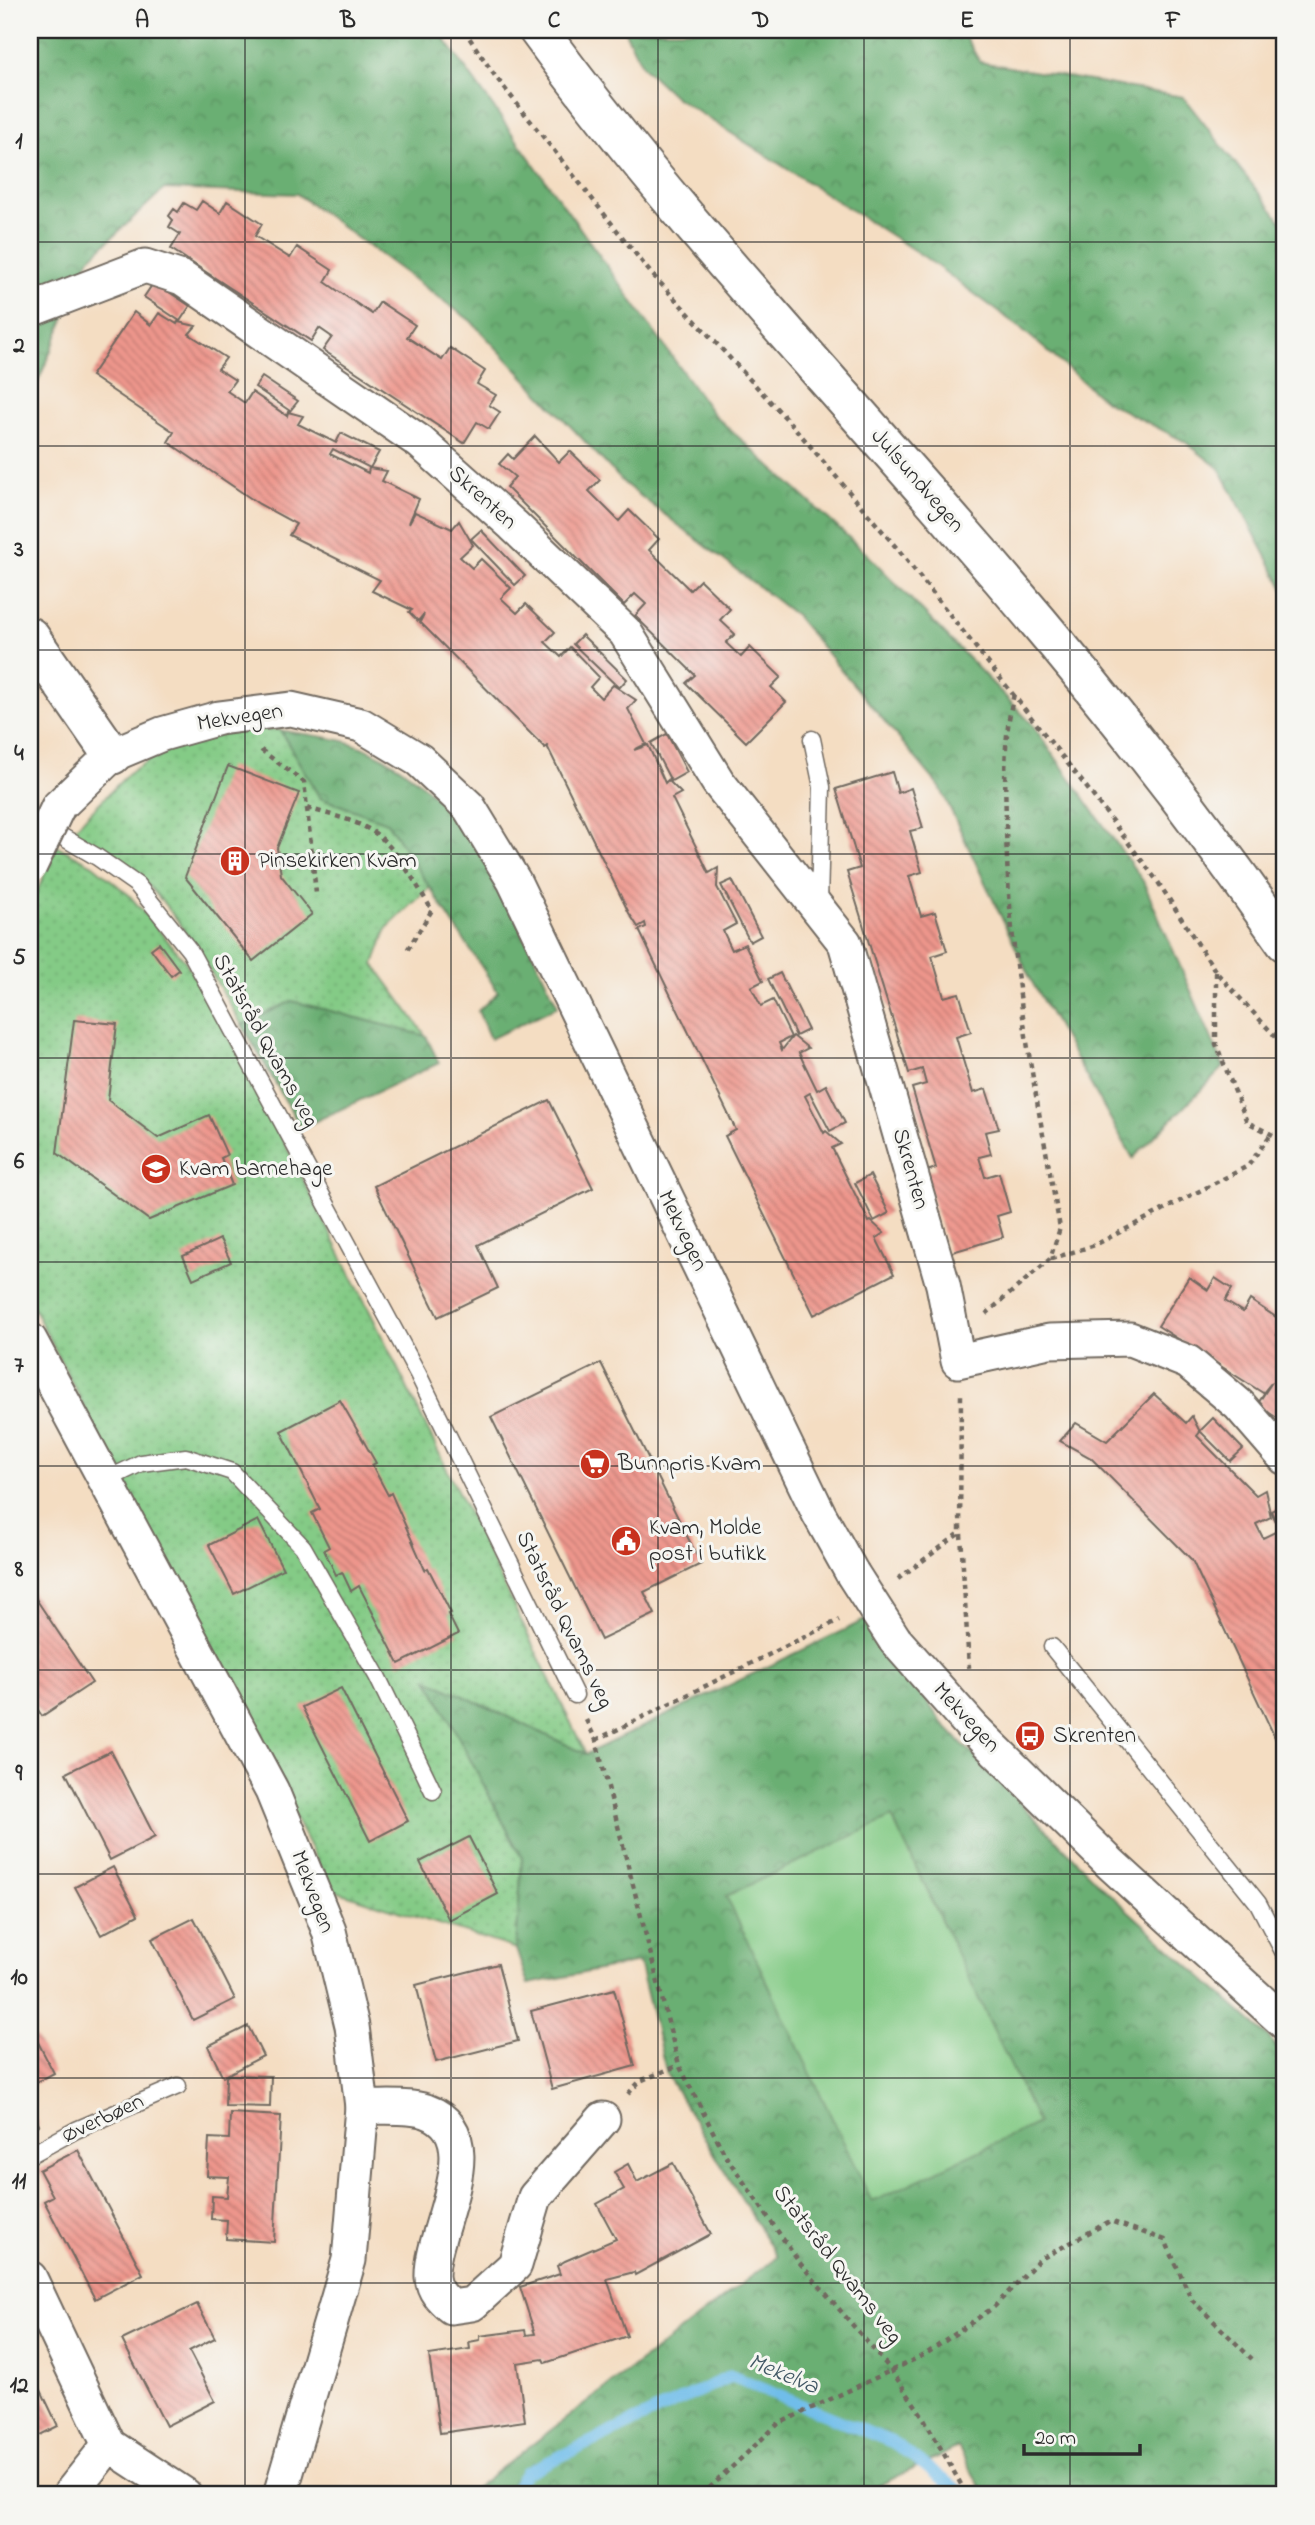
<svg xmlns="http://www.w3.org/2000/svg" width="1315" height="2525" font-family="'Indie Flower',sans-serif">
	<defs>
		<pattern id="grass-dots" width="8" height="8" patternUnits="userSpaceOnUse" patternTransform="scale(1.75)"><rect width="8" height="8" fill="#84cb86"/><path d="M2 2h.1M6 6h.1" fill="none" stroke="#72ae74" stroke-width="1.8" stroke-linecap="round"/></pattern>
		<pattern id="forest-crowns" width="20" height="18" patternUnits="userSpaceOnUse" patternTransform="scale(1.75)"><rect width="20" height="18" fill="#6baf73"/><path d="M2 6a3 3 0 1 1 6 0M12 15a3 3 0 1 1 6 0" fill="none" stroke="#588f5f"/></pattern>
		<pattern id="building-back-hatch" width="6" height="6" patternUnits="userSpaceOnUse" patternTransform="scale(1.75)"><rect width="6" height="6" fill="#ee968c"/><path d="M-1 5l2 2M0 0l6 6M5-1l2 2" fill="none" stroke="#c17b73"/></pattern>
	</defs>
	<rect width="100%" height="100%" fill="#f6f6f2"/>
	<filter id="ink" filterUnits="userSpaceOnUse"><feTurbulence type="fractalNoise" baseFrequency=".0143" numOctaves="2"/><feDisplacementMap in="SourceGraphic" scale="14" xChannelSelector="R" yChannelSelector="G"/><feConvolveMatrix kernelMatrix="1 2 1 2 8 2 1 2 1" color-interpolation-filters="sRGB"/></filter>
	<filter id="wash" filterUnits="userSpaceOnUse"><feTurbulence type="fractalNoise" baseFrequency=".00686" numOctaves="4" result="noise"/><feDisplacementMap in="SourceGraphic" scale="28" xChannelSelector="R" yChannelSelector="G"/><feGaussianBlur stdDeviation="1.57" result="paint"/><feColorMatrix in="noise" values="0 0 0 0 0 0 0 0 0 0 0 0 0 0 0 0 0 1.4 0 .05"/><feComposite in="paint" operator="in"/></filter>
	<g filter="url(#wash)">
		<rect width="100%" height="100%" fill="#f4ddc2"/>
		<g fill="url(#grass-dots)" stroke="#587b58" stroke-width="2">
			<path d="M248,728L280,730L320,798L387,822L430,887L387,928L374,964L426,1036L292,1001L242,1025C212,975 184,921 142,879C123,859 96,845 71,832L129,773L168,748Z"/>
			<polygon points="57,846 93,865 129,895 185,961 246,1067 374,1320 586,1754 429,1680 522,1858 516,1949 332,1890 30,1301 30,908"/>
		</g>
		<g fill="url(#forest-crowns)" stroke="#4b6d4f" stroke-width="2">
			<polygon points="30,30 438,30 713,414 869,556 1031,723 1143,881 1224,1067 1133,1158 1032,982 940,787 794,614 625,484 471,321 297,194 164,189 89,259 30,401"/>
			<polygon points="624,30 961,30 980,62 1183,97 1285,226 1285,591 1220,469 1184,441 1105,401 1022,329 926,258 675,97 643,67"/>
			<path d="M280,730C303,735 331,736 353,744C465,782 510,909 558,1006L490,1039L478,1011L498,992L387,822L320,798Z"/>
			<polygon points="292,1001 426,1036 439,1063 301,1128 242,1025"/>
			<polygon points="869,1618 942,1723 1104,1889 1266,2035 1285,2058 1285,2495 985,2495 958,2447 859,2495 466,2495 777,2257 667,2075 639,1962 528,1984 516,1949 522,1858 428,1679 586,1754"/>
		</g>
		<polygon fill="#84cb86" stroke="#587b58" stroke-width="2" points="892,1817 1038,2123 872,2202 726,1896"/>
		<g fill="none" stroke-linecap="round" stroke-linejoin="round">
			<polyline stroke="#70bdea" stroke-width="12" points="511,2495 525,2473 731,2376 894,2443 965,2495"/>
		</g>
		<g id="blocks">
			<g fill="url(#building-back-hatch)">
				<polygon points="202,201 220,213 227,201 262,224 255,236 290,258 297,247 332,270 325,282 372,314 380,302 415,325 407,337 442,360 450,348 485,371 477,384 496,395 489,405 500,412 489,429 477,422 464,443 323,350 332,337 319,328 311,341 171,249 180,234 169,227 173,220 169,216 174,209 178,212 184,203 196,210"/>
				<polygon points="154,282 190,306 180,321 144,297"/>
				<polygon points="134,312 151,325 159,313 177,324 178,322 196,326 189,334 226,358 218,369 235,380 227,391 245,403 252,392 287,416 288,412 303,416 298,424 336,443 341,433 379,452 370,468 333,449 330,454 368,473 369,468 387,471 382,481 419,499 409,523 415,512 452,529 459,521 473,545 460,557 472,568 481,559 511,588 501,598 517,613 526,604 555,632 545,642 561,657 570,647 599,677 590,687 601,698 613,685 636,700 628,709 646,744 634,750 648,745 665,783 668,780 681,793 672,798 709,873 718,868 717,887 736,924 723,931 732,950 745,944 763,981 751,987 761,1006 773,1000 791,1037 779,1043 782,1050 793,1036 808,1048 799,1053 817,1090 826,1085 845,1123 830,1131 810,1093 805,1096 824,1133 826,1131 841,1144 832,1148 869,1222 871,1221 884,1233 876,1238 894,1274 814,1315 725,1136 736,1130 639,930 646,927 645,923 638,927 629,913 547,746 545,748 420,622 424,614 418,621 409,612 412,610 372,591 380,580 289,535 296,524 259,504 168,442 174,432 91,376"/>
				<polygon points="262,377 298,401 290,411 255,387"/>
				<polygon points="535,436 559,462 570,451 600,480 589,491 619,521 629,510 659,539 649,550 690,590 700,580 730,609 720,620 735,634 726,643 741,657 750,647 781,677 771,687 786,702 746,742 686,683 695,675 635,616 646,604 635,594 624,605 506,487 515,477 499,464 508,454 513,459"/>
				<polygon points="481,530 525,576 515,585 471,539"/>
				<polygon points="582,635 627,679 619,688 573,644"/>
				<polygon points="667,734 687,772 671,781 651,743"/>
				<polygon points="228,766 299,793 277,848 281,875 312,914 253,961 185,877"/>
				<polygon points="892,772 898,793 911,788 923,828 910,831 922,872 909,876 921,916 935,912 947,951 932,956 944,997 959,993 971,1032 956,1037 973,1093 986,1089 999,1129 985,1132 991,1154 979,1157 985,1177 999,1173 1010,1212 997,1216 1003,1237 949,1253 924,1172 936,1168 912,1088 926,1084 922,1069 909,1073 847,872 860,868 836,789"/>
				<polygon points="732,880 761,936 750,942 721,885"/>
				<polygon points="159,943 179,970 171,976 151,949"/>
				<polygon points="780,973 808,1030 796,1036 768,979"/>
				<polygon points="74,1020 117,1024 108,1100 158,1138 209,1115 227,1155 221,1158 232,1185 149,1220 57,1153"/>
				<polygon points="549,1100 593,1188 478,1245 498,1288 438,1317 374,1186"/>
				<polygon points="870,1175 889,1213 874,1221 855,1183"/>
				<polygon points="220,1239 231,1262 193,1279 183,1256"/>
				<polygon points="1189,1277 1208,1290 1215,1278 1232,1289 1225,1301 1243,1312 1250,1300 1285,1323 1277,1335 1285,1340 1285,1423 1257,1405 1272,1382 1263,1393 1158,1326"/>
				<polygon points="601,1363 701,1564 644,1592 655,1614 601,1640 491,1417"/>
				<polygon points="1154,1394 1186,1423 1192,1416 1200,1432 1197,1436 1256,1495 1265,1490 1271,1517 1256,1524 1263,1538 1275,1532 1285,1552 1285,1574 1282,1576 1285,1583 1285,1759 1192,1560 1091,1458 1060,1441 1076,1423 1107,1441"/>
				<polygon points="340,1400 376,1463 372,1465 388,1495 391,1493 425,1570 428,1568 451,1613 448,1614 458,1634 399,1664 359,1586 351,1591 342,1572 336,1575 324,1550 329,1547 312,1513 320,1509 281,1431"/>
				<polygon points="1213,1418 1243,1449 1230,1461 1200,1431"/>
				<polygon points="1285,1504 1285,1541 1271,1511"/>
				<polygon points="258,1520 283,1569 234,1594 209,1545"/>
				<polygon points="30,1590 92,1683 42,1716 30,1698"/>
				<polygon points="341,1688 408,1821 370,1841 302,1707"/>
				<polygon points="111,1751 155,1837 110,1860 66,1773"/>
				<polygon points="469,1837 498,1894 449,1920 420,1862"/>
				<polygon points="113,1867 138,1915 101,1935 75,1887"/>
				<polygon points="194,1918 235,1999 193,2020 152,1939"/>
				<polygon points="498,1964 518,2041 436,2062 416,1985"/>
				<polygon points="614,1989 635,2066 552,2089 531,2011"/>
				<polygon points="248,2026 263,2056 223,2077 208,2046"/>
				<polygon points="30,2027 54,2073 30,2086"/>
				<polygon points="229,2075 271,2076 270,2107 225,2106 226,2077"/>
				<polygon points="30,2107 39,2125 30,2129"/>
				<polygon points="230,2113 281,2116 274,2242 226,2239 227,2220 211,2219 212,2196 227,2197 229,2177 207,2176 209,2138 229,2139"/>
				<polygon points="78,2150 143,2274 95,2299 44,2201 53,2196 39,2170"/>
				<polygon points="673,2163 711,2234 635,2275 634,2272 607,2279 627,2336 545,2363 543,2359 517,2363 525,2421 440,2433 429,2355 470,2349 469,2342 480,2340 480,2336 525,2330 526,2335 535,2334 520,2287 560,2274 557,2266 565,2261 616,2239 597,2204 624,2189 614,2172 628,2164 637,2182"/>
				<polygon points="197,2304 215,2338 189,2351 215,2401 166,2426 122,2340"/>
				<polygon points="40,2388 58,2426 30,2440 30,2393"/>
			</g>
		</g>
	</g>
	<g filter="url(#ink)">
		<use href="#blocks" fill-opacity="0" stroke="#716960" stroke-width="2"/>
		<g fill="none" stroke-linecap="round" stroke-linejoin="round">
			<g stroke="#716960" stroke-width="19">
				<g id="lane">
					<polyline points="812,739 822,787 819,903"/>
					<polyline points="30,818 97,857 137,885 190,951 418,1374 575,1695"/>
					<polyline points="104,1481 141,1463 186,1457 232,1472 303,1547 377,1676 433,1791"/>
					<polyline points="1052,1647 1258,1903 1285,1955"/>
					<polyline points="30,2155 76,2130 178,2086"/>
				</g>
			</g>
			<g stroke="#716960" stroke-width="37">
				<g id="street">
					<polyline points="30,310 145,266 182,278 420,442 513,525 625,632 718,782 845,943 943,1285 958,1361 1049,1341 1130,1339 1188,1362 1239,1405 1285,1458"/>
					<polyline points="58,807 112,755 162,734 219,718 291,709 361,725 419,760 469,807 514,881 819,1514 852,1573"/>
					<polyline points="30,1340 272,1791 329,1931 352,2026 362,2107 349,2260 280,2495"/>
					<polyline points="895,1640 973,1728 1111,1864 1285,2023"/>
					<path d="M362,2107C381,2108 408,2105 426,2111C493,2135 430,2230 432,2277C433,2291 442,2299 451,2307L472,2304L515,2265L535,2197L603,2119"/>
					<polyline points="30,2278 109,2445 185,2495"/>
					<polyline points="69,2495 109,2445"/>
				</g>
			</g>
			<g stroke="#716960" stroke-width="42">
				<polyline id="secondary" points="30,637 112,755"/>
			</g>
			<g stroke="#716960" stroke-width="42">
				<path id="primary" d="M538,30C667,207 819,367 962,533C1077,664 1186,800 1285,942"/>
			</g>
			<g stroke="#716960" stroke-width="4.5" stroke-dasharray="5 5" stroke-linecap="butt">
				<polyline points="464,30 495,76 650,272 794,427 901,553 1084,784 1158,882 1216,972 1285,1047"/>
				<path d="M261,750L304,782L307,808C330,815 362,821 380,837C401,856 417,886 432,910L406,952"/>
				<polyline points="307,808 316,893"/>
				<polyline points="1216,972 1216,1044 1247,1122 1285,1141"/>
				<polyline points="1051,1259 1095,1245 1248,1166 1271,1134"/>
				<path d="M986,1314L1050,1259L1060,1228C1036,1093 1007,958 1006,821C1005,774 1003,740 1014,694"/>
				<polyline points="961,1534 969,1668"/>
				<polyline points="898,1579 960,1533 961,1395"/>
				<polyline points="586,1720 596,1740 679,2065 725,2155 799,2262 891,2370 922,2415 967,2495"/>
				<polyline points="596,1740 839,1620"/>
				<polyline points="628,2094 640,2081 679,2065"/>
				<polyline points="702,2495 778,2424 926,2354 994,2307 1039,2260 1110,2221 1165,2240 1192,2300 1252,2359"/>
			</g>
			<use href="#lane" stroke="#fff" stroke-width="16"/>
			<use href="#street" stroke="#fff" stroke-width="33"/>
			<use href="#secondary" stroke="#fff" stroke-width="38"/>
			<use href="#primary" stroke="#fff" stroke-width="38"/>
			<g stroke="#716960" stroke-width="37" stroke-linecap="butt">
				<g id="street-bridge">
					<polyline points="30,866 58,807"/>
					<polyline points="852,1573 895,1640"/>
				</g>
			</g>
			<use href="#street-bridge" stroke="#fff" stroke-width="33"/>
		</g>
	</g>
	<path fill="none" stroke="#2b2b2b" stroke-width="2" stroke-opacity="0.55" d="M245,30V2495M451,30V2495M658,30V2495M864,30V2495M1070,30V2495M30,242H1285M30,446H1285M30,650H1285M30,854H1285M30,1058H1285M30,1262H1285M30,1466H1285M30,1670H1285M30,1874H1285M30,2078H1285M30,2283H1285"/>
	<defs>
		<g id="building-disc" transform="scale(1.575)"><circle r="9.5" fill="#c8321e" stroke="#f6f6f2"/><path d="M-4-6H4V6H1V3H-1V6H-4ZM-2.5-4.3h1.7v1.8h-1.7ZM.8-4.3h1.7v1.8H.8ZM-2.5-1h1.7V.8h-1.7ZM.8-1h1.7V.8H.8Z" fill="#fff"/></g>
		<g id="school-disc" transform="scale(1.575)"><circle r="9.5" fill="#c8321e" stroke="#f6f6f2"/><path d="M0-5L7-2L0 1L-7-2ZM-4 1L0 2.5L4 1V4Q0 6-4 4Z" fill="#fff"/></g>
		<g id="supermarket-disc" transform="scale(1.575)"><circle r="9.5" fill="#c8321e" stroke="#f6f6f2"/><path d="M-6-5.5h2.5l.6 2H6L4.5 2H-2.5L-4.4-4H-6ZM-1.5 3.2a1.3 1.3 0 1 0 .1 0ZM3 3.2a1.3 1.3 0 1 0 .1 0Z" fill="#fff"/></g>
		<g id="civic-disc" transform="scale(1.575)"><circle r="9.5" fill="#c8321e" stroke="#f6f6f2"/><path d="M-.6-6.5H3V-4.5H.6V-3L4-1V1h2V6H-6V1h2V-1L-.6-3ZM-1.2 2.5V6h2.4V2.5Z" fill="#fff"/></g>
		<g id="bus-disc" transform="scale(1.575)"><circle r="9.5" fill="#c8321e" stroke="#f6f6f2"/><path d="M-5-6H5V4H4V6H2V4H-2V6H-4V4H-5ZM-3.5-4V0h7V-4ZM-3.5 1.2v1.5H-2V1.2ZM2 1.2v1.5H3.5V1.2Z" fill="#fff"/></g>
	</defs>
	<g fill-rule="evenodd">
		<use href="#building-disc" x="235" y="861"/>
		<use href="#school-disc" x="156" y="1169"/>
		<use href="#supermarket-disc" x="595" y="1464"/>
		<use href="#civic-disc" x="626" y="1541"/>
		<use href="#bus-disc" x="1030" y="1736"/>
	</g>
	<g text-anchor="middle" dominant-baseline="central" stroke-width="6" stroke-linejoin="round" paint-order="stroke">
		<g font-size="23" fill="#2b2b2b" stroke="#f6f6f2">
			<text transform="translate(917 481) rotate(49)">Julsundvegen</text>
			<text transform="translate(482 498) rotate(42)">Skrenten</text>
			<text transform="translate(240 718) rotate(-9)">Mekvegen</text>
			<text transform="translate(265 1041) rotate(61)">Statsråd Qvams veg</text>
			<text transform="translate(910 1169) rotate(74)">Skrenten</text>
			<text transform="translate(682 1231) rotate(64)">Mekvegen</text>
			<text transform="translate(564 1620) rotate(64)">Statsråd Qvams veg</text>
			<text transform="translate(966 1718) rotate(47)">Mekvegen</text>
			<text transform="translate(312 1892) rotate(69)">Mekvegen</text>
			<text transform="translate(103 2119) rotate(-25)">Øverbøen</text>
			<text transform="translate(837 2265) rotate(52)">Statsråd Qvams veg</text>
		</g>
		<g font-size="23" fill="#2b2b2b" stroke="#f6f6f2" text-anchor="start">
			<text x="258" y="861">Pinsekirken Kvam</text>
			<text x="179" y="1169">Kvam barnehage</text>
			<text x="618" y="1464">Bunnpris Kvam</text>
			<text x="649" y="1528">Kvam, Molde<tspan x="649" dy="26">post i butikk</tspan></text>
			<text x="1053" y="1736">Skrenten</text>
		</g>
		<g font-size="24" font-style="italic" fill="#405764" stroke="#f6f6f2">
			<text transform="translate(783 2375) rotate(22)">Mekelva</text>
		</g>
	</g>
	<rect width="1315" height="2525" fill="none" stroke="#f6f6f2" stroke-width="77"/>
	<path d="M1024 2444v10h116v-10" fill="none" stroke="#2b2b2b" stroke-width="3.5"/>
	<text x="1035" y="2444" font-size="21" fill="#2b2b2b" stroke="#f6f6f2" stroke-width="5" paint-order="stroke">20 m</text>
	<rect x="38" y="38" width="1238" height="2448" fill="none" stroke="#2b2b2b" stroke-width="2.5"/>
	<g font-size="23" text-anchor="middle" font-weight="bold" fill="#2b2b2b">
		<text x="142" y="27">A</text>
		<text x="348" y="27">B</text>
		<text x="554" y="27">C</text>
		<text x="761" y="27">D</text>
		<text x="967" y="27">E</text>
		<text x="1173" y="27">F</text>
		<text x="19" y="148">1</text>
		<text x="19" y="352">2</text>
		<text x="19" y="556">3</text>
		<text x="19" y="760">4</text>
		<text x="19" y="964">5</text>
		<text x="19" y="1168">6</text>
		<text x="19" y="1372">7</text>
		<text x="19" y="1576">8</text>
		<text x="19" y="1780">9</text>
		<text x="19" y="1984">10</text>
		<text x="19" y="2188">11</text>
		<text x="19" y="2392">12</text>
	</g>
</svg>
